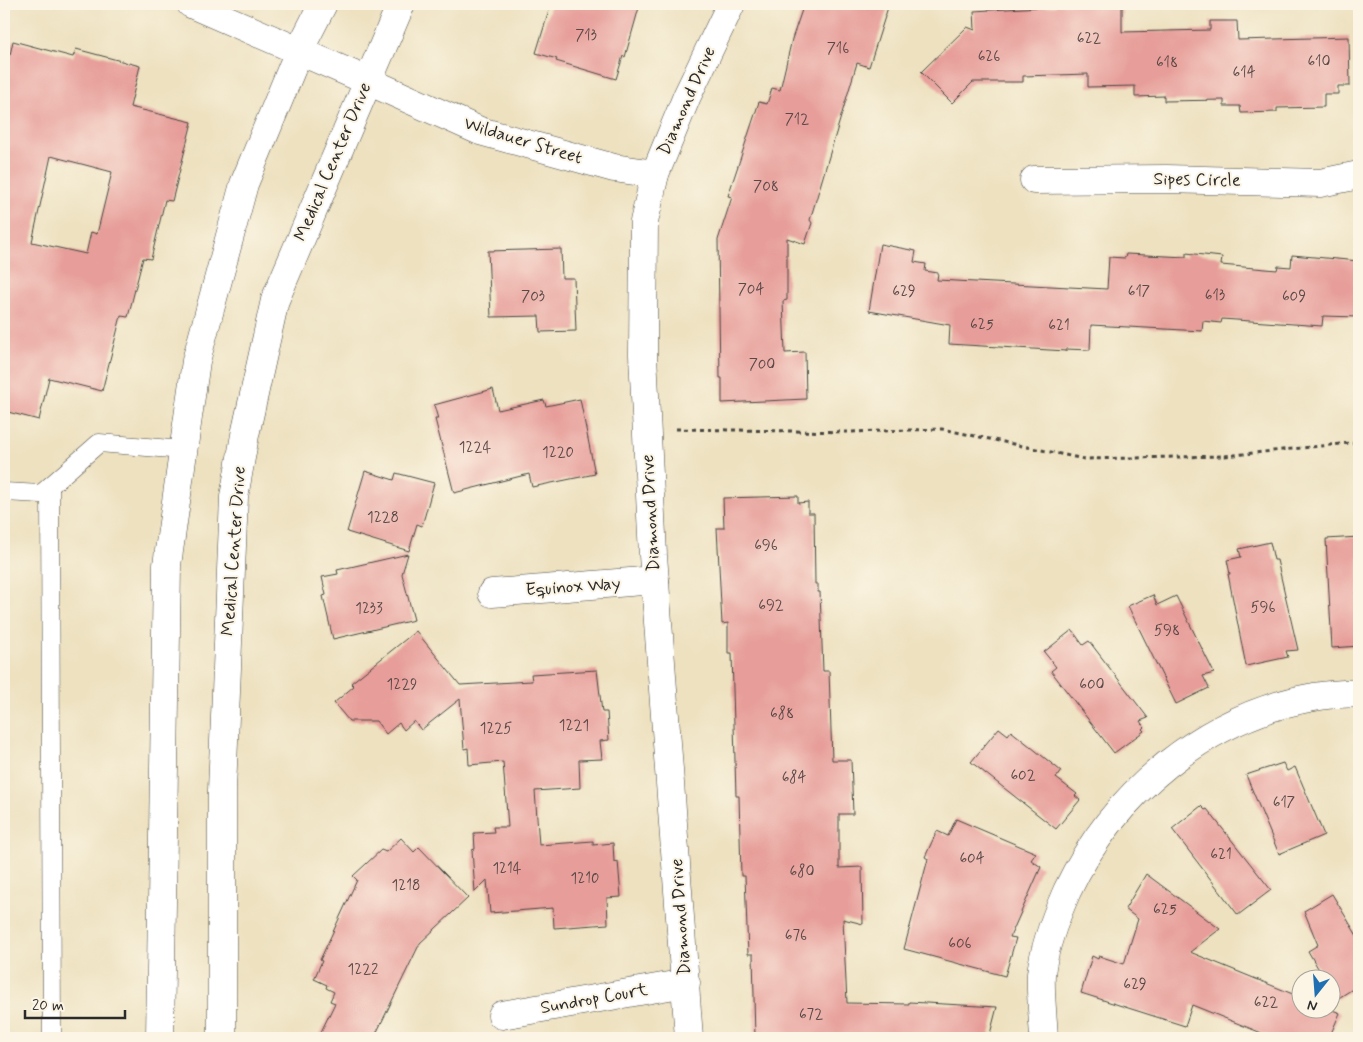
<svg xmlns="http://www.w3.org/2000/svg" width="1363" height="1042" font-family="Mynerve,sans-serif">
	<rect width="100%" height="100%" fill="#fcf5e5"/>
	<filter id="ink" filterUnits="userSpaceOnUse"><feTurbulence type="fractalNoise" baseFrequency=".02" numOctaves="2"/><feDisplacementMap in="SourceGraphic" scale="10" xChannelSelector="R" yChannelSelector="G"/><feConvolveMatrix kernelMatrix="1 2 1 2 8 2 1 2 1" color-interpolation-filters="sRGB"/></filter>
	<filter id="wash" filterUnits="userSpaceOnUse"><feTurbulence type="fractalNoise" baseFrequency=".0096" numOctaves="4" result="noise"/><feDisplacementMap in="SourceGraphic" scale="20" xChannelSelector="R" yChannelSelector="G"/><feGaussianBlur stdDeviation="1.12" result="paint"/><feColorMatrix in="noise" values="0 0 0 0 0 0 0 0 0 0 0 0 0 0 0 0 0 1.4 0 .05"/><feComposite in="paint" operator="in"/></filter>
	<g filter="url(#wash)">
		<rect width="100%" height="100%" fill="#ede1c0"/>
		<g id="blocks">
			<g fill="#e79e9a" fill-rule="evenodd">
				<polygon points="551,4 640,4 625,57 623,56 616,79 556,61 557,59 536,53"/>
				<polygon points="804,4 889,4 869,67 857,63 810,220 812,223 805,244 787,238 787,300 783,301 785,353 805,352 806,399 722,403 722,378 720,378 718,240 732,197 728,196 759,102 767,104 772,88 780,90 792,39"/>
				<polygon points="1056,4 1122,4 1122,32 1210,30 1210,21 1237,21 1238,40 1349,37 1350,86 1338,86 1338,94 1324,94 1324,107 1277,108 1277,112 1241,113 1240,106 1224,106 1224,100 1164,101 1164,96 1135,97 1135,86 1088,87 1088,74 1023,76 1023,82 973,82 952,103 921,72 967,27 975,30 974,11 1056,6"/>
				<path d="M13,41L73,57L76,49L140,66L130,107L192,122L172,201L165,200L151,259L143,258L128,317L121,316L102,391L49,378L39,420L4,411V54L10,55ZM51,156L112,172L97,234L91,232L86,254L32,242Z"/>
				<polygon points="880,244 916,251 914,262 926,264 925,271 938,273 937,280 1107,289 1109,257 1125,258 1126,254 1186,257 1186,253 1222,257 1221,265 1277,270 1278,266 1291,267 1292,255 1359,261 1359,317 1323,316 1322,326 1222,319 1221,323 1203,321 1202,331 1091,325 1090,350 1066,349 1066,351 949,344 950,325 869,311"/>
				<polygon points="561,249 562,278 574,278 576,331 540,332 539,316 491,317 488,251"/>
				<polygon points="493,389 498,410 544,400 546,406 580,399 595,474 532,487 529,474 454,493 435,419 438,419 434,405"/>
				<polygon points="365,471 394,480 396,473 434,483 422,526 417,524 409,551 347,532"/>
				<polygon points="798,496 798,503 808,502 808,513 814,513 815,584 818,584 818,592 820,592 823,671 829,671 832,760 851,760 853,814 839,814 839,868 862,867 863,924 843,919 847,1003 909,1004 909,1002 997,1007 989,1038 755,1038 753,954 748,954 745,876 741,876 739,796 736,796 732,653 728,653 728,623 722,624 717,528 724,528 723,498"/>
				<polygon points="1359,537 1359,646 1332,648 1326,539"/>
				<polygon points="1270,542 1274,560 1277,560 1298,650 1286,651 1288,657 1246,666 1228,574 1230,574 1227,560 1241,557 1239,549"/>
				<polygon points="408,554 402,574 414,620 333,639 323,596 326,595 322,577 338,574 337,570"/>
				<polygon points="1153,595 1157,605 1176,596 1214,673 1203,676 1209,688 1176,704 1128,606"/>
				<polygon points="1072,630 1083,645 1089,641 1148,718 1140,721 1144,727 1142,729 1144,731 1114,753 1051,671 1056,667 1044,652"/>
				<polygon points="416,631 460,685 532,681 531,674 597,670 602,712 607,712 609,740 600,741 602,759 579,760 580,788 535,791 539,845 593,841 593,845 613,843 614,862 618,861 621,897 607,898 608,924 554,928 553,908 490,913 487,880 475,892 472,850 475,849 474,833 494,832 493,827 508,827 503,762 469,765 468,748 464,749 460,699 421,730 414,721 404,730 399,723 386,734 376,721 349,721 334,703 354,686 351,683"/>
				<polygon points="999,728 1008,735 1011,731 1061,771 1056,778 1077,794 1075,796 1080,800 1056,829 971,762"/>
				<polygon points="1283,763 1287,771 1295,767 1324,835 1279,854 1246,775"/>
				<polygon points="1201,806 1205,810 1207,809 1271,890 1238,915 1172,829"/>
				<polygon points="956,819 1036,853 1031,860 1041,867 1010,937 1016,938 1005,976 904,949 928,859 925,857 937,831 948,836"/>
				<polygon points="401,838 414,852 419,847 468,898 420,943 374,1038 318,1038 335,1003 330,1001 334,992 326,988 327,985 314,979 322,961 320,960 357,880 353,876 381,850 386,852"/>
				<polygon points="1146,874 1220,929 1190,952 1300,997 1300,1010 1330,1009 1340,1013 1329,1038 1274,1038 1192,1005 1185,1026 1081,993 1092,956 1098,959 1099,956 1124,964 1138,919 1125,909"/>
				<polygon points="1332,894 1359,939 1359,985 1337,999 1330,988 1330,980 1325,980 1308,951 1318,945 1304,911"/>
			</g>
		</g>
	</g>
	<g filter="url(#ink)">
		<use href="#blocks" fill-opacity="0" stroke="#484641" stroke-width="1"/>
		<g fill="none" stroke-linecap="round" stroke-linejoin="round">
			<g stroke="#484641" stroke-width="19">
				<g id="service">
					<polyline points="50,486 52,1038"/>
					<polyline points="4,492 41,494 99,443 183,450"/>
				</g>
			</g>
			<g stroke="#484641" stroke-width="29">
				<g id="minor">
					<polyline points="368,81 480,131 614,168 655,174"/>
					<polyline points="1034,180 1167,179 1320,183 1359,175"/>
					<polyline points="492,593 655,580"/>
					<polyline points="502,1015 686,983"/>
					<polyline points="689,1038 653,555 643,355 644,222 655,174 687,96 731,4"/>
					<path d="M1044,1038C1043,1017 1040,995 1041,974C1044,946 1056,916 1067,891C1113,793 1206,716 1314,697C1329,694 1344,694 1359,693"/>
				</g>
			</g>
			<g stroke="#484641" stroke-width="29">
				<polyline id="tertiary" points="191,4 368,81"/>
			</g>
			<g stroke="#484641" stroke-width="29">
				<g id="secondary">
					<polyline points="160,1038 167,565 196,361 244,184 299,51 323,4"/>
					<polyline points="222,1038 222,790 234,497 245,435 275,300 401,4"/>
				</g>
			</g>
			<polyline stroke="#484641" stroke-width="3" stroke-dasharray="4 4" stroke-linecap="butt" points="676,429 850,432 942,429 1084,459 1225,456 1359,442"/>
			<use href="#service" stroke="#fff" stroke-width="18"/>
			<use href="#minor" stroke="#fff" stroke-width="28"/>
			<use href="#tertiary" stroke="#fff" stroke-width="28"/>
			<use href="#secondary" stroke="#fff" stroke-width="28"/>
		</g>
	</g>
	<g text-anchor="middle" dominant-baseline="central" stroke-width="4" stroke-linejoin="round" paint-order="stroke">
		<g font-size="15" fill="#5a4847">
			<text x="586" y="36">713</text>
			<text x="1089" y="39">622</text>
			<text x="838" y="49">716</text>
			<text x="989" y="57">626</text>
			<text x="1319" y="62">610</text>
			<text x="1167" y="63">618</text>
			<text x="1244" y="73">614</text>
			<text x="797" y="120">712</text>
			<text x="766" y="187">708</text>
			<text x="751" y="290">704</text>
			<text x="904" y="292">629</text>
			<text x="1139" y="292">617</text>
			<text x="1215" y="296">613</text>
			<text x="533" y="297">703</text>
			<text x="1294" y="297">609</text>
			<text x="982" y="325">625</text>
			<text x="1059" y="326">621</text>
			<text x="762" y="365">700</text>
			<text x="475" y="448">1224</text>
			<text x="558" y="453">1220</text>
			<text x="383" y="518">1228</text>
			<text x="766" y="546">696</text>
			<text x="771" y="606">692</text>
			<text x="1263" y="608">596</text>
			<text x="369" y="609">1233</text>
			<text x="1167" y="631">598</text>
			<text x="402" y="685">1229</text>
			<text x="1092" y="685">600</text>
			<text x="782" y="714">688</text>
			<text x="574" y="726">1221</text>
			<text x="496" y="729">1225</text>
			<text x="1023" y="776">602</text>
			<text x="794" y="778">684</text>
			<text x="1284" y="803">617</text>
			<text x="1221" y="855">621</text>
			<text x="972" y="859">604</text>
			<text x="507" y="869">1214</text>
			<text x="802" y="872">680</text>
			<text x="585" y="879">1210</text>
			<text x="406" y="886">1218</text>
			<text x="1165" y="910">625</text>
			<text x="796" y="936">676</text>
			<text x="960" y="944">606</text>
			<text x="363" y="970">1222</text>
			<text x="1135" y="985">629</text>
			<text x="1266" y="1003">622</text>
			<text x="811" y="1015">672</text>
		</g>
		<g font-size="18" fill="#2b2b2b" stroke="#fcf5e5">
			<text transform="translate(687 101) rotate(-66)">Diamond Drive</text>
			<text transform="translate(523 141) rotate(17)">Wildauer Street</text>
			<text transform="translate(333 162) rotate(-67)">Medical Center Drive</text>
			<text transform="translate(1197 180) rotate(1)">Sipes Circle</text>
			<text transform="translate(651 513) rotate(-93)">Diamond Drive</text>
			<text transform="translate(234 551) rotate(-86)">Medical Center Drive</text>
			<text transform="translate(573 587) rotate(-4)">Equinox Way</text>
			<text transform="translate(681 917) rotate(-94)">Diamond Drive</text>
			<text transform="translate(594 999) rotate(-10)">Sundrop Court</text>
		</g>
	</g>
	<rect width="1363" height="1042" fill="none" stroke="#fcf5e5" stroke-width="20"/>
	<g transform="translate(1316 994) rotate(197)"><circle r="24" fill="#fcf5e5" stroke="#a8a49b"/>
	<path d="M0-4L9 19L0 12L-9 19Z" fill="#1f6fb2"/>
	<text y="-8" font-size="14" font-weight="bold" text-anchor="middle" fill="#2b2b2b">N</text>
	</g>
	<path d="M25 1010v8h100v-8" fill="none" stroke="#2b2b2b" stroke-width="2.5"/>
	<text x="32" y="1010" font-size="15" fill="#2b2b2b" stroke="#fcf5e5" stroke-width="4" paint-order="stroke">20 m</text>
</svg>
